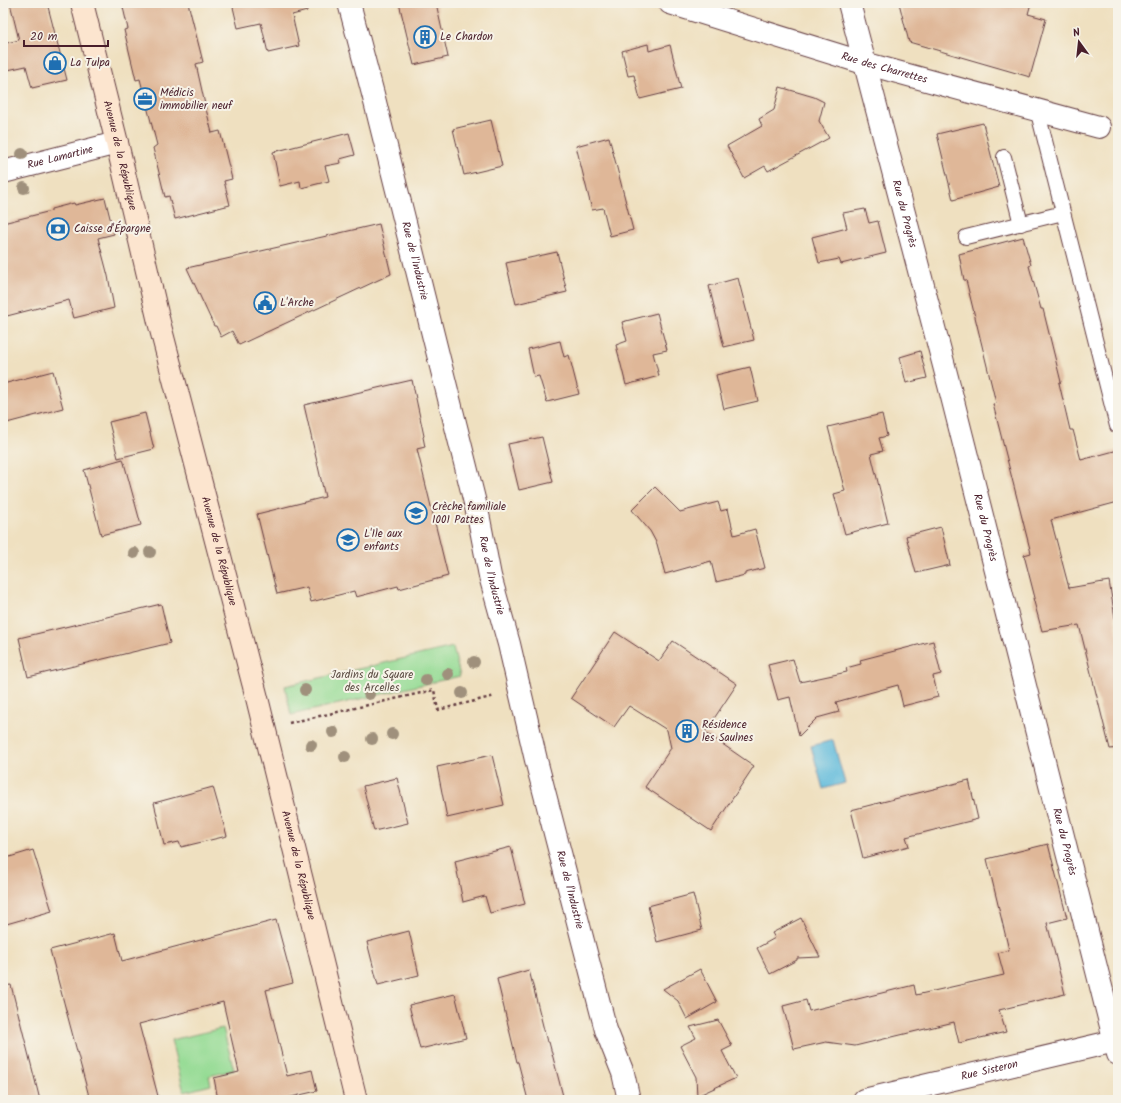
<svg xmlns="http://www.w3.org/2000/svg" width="1121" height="1103" font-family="Kalam,sans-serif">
	<rect width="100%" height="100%" fill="#f7f3e8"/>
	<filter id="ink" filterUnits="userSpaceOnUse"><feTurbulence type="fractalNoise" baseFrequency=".025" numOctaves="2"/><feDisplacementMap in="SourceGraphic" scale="8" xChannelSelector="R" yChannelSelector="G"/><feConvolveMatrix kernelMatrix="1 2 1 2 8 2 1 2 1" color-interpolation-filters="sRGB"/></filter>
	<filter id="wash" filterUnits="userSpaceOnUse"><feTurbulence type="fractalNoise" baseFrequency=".012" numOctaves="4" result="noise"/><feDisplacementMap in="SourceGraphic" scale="16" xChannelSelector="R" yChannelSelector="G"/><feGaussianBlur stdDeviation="0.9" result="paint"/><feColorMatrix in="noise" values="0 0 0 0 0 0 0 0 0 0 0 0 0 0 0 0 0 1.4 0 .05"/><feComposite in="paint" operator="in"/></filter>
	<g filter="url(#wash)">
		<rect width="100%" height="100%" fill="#efe0c0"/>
		<g fill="#95db94" stroke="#707d60">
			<polygon points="453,647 460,676 291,715 285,686"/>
			<polygon points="223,1028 234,1070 209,1076 211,1085 184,1092 171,1040"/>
		</g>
		<polygon fill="#5dbadb" stroke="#546c83" points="833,740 845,783 823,789 811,746"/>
		<g id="blocks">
			<g fill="#dfb798">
				<polygon points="10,3 47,3 67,80 32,88 26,66 3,71 3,44 19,40"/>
				<polygon points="122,3 188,3 203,62 196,64 206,109 212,133 220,131 232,179 224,181 230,205 175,219 169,196 165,197 153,148 157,145 140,79 136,80 124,30 128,29"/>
				<polygon points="232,3 306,3 307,11 292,15 299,46 268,53 261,23 238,28"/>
				<polygon points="399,3 436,3 448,57 414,65"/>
				<polygon points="899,3 1031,3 1028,14 1046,19 1030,77 909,42"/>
				<polygon points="648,44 649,51 670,45 681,89 640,99 634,75 628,76 622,51"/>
				<polygon points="780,87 814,97 824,102 819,121 829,138 768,171 765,166 744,178 727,146 762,126 759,119 774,110"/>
				<polygon points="491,120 502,166 464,175 453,129"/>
				<polygon points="983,123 999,187 953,200 937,134"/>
				<polygon points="349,133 355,155 340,159 341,163 325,166 329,181 301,188 300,181 280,186 273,152"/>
				<polygon points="609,137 633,230 610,236 603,208 592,210 576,146"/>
				<polygon points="105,198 114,234 98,238 108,276 114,308 74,318 69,300 3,317 3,223 51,211 51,209 74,203 75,205"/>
				<polygon points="865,209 869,223 878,221 886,253 841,264 839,259 819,263 812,237 847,228 843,213"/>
				<polygon points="379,224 391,274 239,345 232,331 221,337 216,326 214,326 187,268"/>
				<polygon points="1023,237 1031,265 1029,266 1041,309 1043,309 1061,382 1059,383 1070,430 1073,430 1081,460 1118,450 1118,502 1051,520 1069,588 1109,581 1118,636 1118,748 1110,749 1079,625 1042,631 1033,598 1035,598 1024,555 1031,553 993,404 996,403 966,280 964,280 959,254"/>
				<polygon points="557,252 567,292 516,304 506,263"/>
				<polygon points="738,278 754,340 724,347 709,286"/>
				<polygon points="657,313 667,350 653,353 659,376 626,385 616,345 627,341 622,322"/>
				<polygon points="560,341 564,357 569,355 579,394 547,402 539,376 534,377 528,349"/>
				<polygon points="920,351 927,378 906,383 900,357"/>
				<polygon points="750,367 758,401 724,409 716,375"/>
				<polygon points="53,371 63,408 3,424 3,384"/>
				<polygon points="412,380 424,436 423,437 425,447 417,449 448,576 399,589 398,586 356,597 354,591 311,602 307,587 277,594 257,514 325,497 304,405"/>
				<polygon points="145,413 154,449 118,458 109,422"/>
				<polygon points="882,414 887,436 879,438 883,451 871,454 888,523 845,534 834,494 845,491 828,427"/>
				<polygon points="542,437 553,482 519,490 508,444"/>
				<polygon points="123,459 141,525 101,535 84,470"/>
				<polygon points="655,487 680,512 718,502 721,511 728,509 734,535 755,529 765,568 745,573 745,575 716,582 711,561 665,574 657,544 650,531 632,510"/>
				<polygon points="941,527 950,565 916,573 906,536"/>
				<polygon points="161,604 170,643 28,677 19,638"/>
				<polygon points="615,632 659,661 673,641 737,684 705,732 754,766 711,831 645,787 671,748 667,730 629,706 614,727 571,698"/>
				<polygon points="933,641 941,674 933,676 938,697 903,706 898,685 836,702 839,712 817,718 799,736 790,697 778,700 768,665 793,659 800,682 847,672 846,668 861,664 860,660"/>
				<polygon points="492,755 504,805 447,818 437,767"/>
				<polygon points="397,778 408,823 374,831 363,786"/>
				<polygon points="969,780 978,819 906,837 909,846 863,858 851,810"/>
				<polygon points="213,787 227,836 181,847 179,842 164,845 154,803"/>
				<polygon points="1048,844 1067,918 1047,923 1065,994 999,1010 1006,1032 959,1043 954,1022 855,1046 826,1042 794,1049 783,1006 806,1000 809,1011 914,985 916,995 1004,975 998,953 1009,950 987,859"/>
				<polygon points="511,847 525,904 490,913 485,896 463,902 455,861"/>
				<polygon points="33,850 52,911 3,925 3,859"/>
				<polygon points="693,894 702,930 657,942 648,906"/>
				<polygon points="801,918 820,957 797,958 797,960 770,974 757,948 775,938 772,933"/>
				<polygon points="276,920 293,983 266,990 287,1076 312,1070 317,1091 278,1100 218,1100 214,1078 239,1072 223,1002 139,1024 159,1100 90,1100 50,950 115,933 122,961"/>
				<polygon points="409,931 419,975 378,985 367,942"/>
				<polygon points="700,969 717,1002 687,1019 678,1001 663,989"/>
				<polygon points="529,970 547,1042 549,1042 564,1100 528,1100 518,1062 517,1062 497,979"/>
				<polygon points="11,985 40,1100 3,1100 3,986"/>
				<polygon points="455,994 466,1038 420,1049 409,1005"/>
				<polygon points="718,1020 732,1046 722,1051 736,1078 697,1096 696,1077 680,1046 696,1038 690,1027"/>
			</g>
		</g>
	</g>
	<g filter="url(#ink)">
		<use href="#blocks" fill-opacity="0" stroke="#633c41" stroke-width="1"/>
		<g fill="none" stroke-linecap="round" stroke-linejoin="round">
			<g stroke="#633c41" stroke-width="16">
				<g id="lane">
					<polyline points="1037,109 1117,426"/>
					<polyline points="1004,157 1021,224"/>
					<polyline points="966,237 1063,213"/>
				</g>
			</g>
			<g stroke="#633c41" stroke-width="24">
				<g id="street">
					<path id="s1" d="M349,3L373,94L479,519L490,576L509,644L536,760L606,1030L623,1073L629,1100"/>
					<path id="s2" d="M670,3L864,63L1099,127"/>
					<path id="s3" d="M849,3L949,385L1118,1054"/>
					<path id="s4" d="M3,172L117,143"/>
					<path id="s5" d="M864,1100L1115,1041"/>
				</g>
			</g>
			<g stroke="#633c41" stroke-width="24">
				<g id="secondary">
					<path id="s6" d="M82,3L117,143L159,322L257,698L356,1100"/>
				</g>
			</g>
			<polyline stroke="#633c41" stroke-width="2.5" stroke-dasharray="3 3" stroke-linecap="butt" points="289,723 434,690 438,710 495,696"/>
			<use href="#lane" stroke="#fff" stroke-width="14"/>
			<use href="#street" stroke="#fff" stroke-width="22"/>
			<use href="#secondary" stroke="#fce5cf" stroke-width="22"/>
		</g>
		<g fill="#9f907c">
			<circle cx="22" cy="154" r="6"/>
			<circle cx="24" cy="188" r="6"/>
			<circle cx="150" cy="552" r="6"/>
			<circle cx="134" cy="553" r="6"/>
			<circle cx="474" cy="662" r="6"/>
			<circle cx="448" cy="674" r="6"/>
			<circle cx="426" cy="680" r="6"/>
			<circle cx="305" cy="690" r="6"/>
			<circle cx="462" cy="693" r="6"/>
			<circle cx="369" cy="694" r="6"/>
			<circle cx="333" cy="732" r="6"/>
			<circle cx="392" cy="734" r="6"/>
			<circle cx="372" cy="739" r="6"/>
			<circle cx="311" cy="745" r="6"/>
			<circle cx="345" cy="757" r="6"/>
		</g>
	</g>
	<defs>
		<g id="building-ring" transform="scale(1.15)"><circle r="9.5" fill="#f7f3e8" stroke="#1f6fb2" stroke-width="1.5"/><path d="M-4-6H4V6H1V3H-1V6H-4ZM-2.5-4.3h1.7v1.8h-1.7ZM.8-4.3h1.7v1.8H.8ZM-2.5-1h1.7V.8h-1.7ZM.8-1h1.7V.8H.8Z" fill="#1f6fb2"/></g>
		<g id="shop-ring" transform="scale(1.15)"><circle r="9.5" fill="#f7f3e8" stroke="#1f6fb2" stroke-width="1.5"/><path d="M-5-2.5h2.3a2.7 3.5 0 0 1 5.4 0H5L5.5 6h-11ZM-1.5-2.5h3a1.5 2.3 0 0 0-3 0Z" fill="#1f6fb2"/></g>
		<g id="office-ring" transform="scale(1.15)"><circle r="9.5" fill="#f7f3e8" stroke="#1f6fb2" stroke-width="1.5"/><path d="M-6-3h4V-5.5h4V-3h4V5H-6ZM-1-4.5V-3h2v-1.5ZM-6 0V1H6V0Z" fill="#1f6fb2"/></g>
		<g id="bank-ring" transform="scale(1.15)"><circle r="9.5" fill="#f7f3e8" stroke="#1f6fb2" stroke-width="1.5"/><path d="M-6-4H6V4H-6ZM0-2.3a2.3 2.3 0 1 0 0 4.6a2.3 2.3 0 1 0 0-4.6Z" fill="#1f6fb2"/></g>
		<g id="civic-ring" transform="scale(1.15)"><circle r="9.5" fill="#f7f3e8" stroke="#1f6fb2" stroke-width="1.5"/><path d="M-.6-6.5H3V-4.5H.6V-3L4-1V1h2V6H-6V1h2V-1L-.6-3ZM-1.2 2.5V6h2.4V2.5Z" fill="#1f6fb2"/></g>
		<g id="school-ring" transform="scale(1.15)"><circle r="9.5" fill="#f7f3e8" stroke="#1f6fb2" stroke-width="1.5"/><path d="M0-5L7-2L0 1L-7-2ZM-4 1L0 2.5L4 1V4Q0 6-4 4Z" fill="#1f6fb2"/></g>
	</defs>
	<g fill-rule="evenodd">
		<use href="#building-ring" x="425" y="37"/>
		<use href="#shop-ring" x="55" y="63"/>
		<use href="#office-ring" x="145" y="99"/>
		<use href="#bank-ring" x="58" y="229"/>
		<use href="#civic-ring" x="265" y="303"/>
		<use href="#school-ring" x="416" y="513"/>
		<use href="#school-ring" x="348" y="540"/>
		<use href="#building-ring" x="687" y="731"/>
	</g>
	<g text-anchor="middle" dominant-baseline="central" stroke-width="4" stroke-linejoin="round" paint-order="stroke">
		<g font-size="11" fill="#4a1f2b" stroke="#f7f3e8" text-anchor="start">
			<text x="440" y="37">Le Chardon</text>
			<text x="70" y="63">La Tulpa</text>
			<text x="160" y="93">Médicis<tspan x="160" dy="13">immobilier neuf</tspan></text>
			<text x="74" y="229">Caisse d'Épargne</text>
			<text x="280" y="303">L'Arche</text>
			<text x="432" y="507">Crèche familiale<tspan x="432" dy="13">1001 Pattes</tspan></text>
			<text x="364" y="534">L'Ile aux<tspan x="364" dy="13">enfants</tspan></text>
			<text x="702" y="725">Résidence<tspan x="702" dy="13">les Saulnes</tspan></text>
		</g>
		<g font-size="11" fill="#4a1f2b" stroke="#f7f3e8">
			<text stroke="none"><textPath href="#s2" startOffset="224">Rue des Charrettes</textPath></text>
			<text stroke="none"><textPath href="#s6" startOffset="157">Avenue de la République</textPath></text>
			<text stroke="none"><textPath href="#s4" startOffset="59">Rue Lamartine</textPath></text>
			<text stroke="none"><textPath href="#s3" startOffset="218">Rue du Progrès</textPath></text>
			<text stroke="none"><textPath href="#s1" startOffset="266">Rue de l'Industrie</textPath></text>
			<text stroke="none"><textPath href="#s3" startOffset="542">Rue du Progrès</textPath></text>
			<text stroke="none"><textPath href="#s6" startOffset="565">Avenue de la République</textPath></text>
			<text stroke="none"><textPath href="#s1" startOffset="590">Rue de l'Industrie</textPath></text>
			<text stroke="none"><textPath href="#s3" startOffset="866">Rue du Progrès</textPath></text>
			<text stroke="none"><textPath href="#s6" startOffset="889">Avenue de la République</textPath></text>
			<text stroke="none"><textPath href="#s1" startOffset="914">Rue de l'Industrie</textPath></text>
			<text stroke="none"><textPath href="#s5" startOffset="129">Rue Sisteron</textPath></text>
		</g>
		<g font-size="11" fill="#5d4e45" stroke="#f7f3e8">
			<text x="372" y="675">Jardins du Square<tspan x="372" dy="13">des Arcelles</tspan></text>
		</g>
	</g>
	<rect width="1121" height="1103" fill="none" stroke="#f7f3e8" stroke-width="16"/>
	<g transform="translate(1079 42) rotate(345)" stroke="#f7f3e8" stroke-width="3" paint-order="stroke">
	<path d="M0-3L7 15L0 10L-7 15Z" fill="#4a1f2b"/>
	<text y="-6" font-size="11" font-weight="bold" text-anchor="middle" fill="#4a1f2b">N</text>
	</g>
	<path d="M24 40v6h84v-6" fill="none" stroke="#4a1f2b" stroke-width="2"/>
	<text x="30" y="40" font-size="12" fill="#4a1f2b" stroke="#f7f3e8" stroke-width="3" paint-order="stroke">20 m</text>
</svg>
